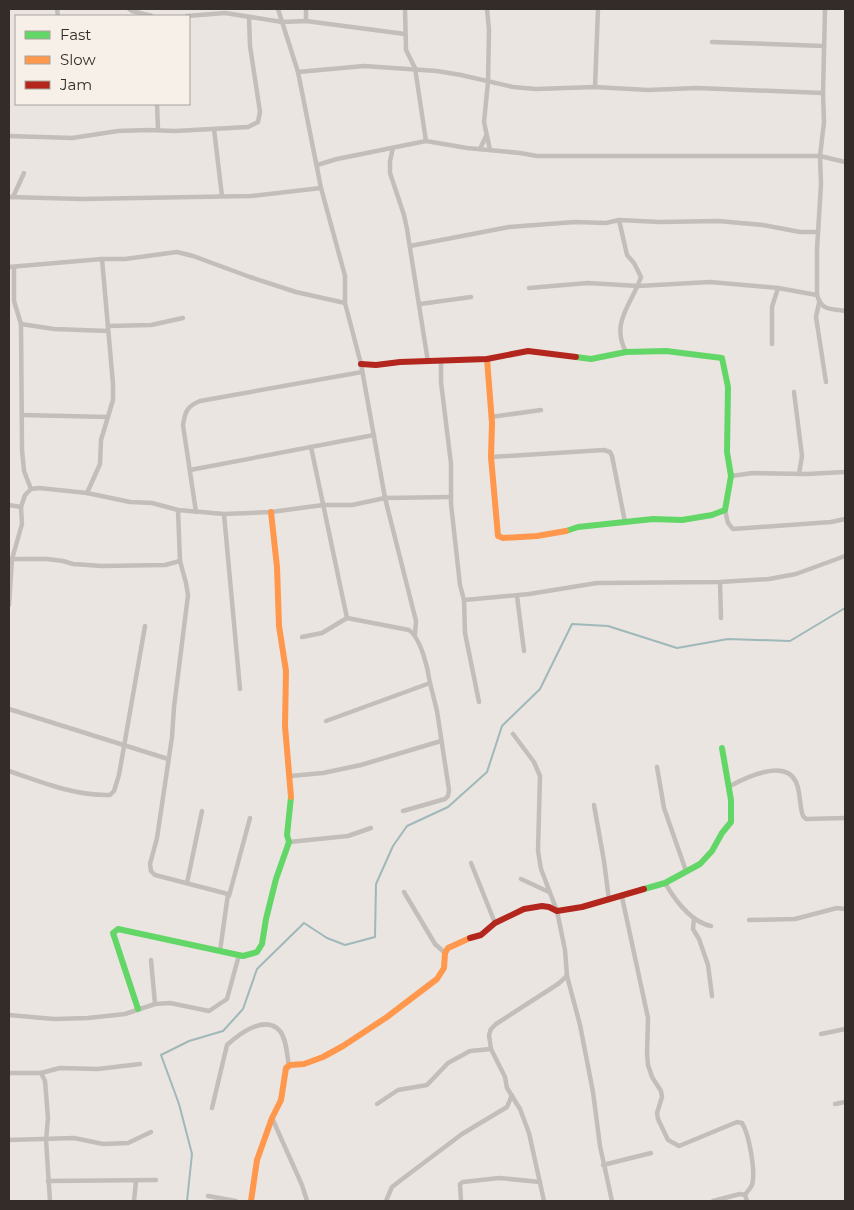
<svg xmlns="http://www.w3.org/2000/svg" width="854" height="1210" font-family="Montserrat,sans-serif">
	<rect width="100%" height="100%" fill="#eae5e0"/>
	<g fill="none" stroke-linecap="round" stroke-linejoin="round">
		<polyline stroke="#9fb8b9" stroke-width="2" points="187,1201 192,1154 179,1104 161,1055 189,1041 223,1031 243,1009 257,969 304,923 327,938 345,945 375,937 376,884 393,846 407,826 448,807 487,772 502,726 540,689 572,624 608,626 677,648 728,639 790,641 845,608"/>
		<g stroke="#c3beba" stroke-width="4.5">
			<polyline points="57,9 58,16"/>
			<polyline points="129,9 132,11 152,16"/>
			<polyline points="278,9 298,72 321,188 345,276 345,303 361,364 385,498 416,621 415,634"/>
			<polyline points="405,9 406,50 415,68 426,141"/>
			<polyline points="487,9 489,30 488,82 484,122 490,150"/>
			<polyline points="187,16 225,13 282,22 306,21 405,34"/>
			<polyline points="306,21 306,9"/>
			<polyline points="712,42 824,46"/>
			<polyline points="298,72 364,66 437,71 461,75 513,87 536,89 595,87 648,90 697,88 823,93"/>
			<polyline points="595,87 598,9"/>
			<polyline points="157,104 158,130"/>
			<polyline points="214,129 222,196"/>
			<polyline points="9,136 72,138 118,131 148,130 175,131 248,127 258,122 260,112 250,46 249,17"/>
			<polyline points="393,148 390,161 390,173 404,215 407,229 428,362"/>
			<polyline points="480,149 486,136"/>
			<polyline points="317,165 337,159 426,141 467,148 520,153 537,156 820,156 845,162"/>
			<polyline points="9,197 82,199 251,196 321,188"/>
			<polyline points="13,197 24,173"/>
			<polyline points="619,220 660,222 718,221 763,225 800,232 818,232"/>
			<path d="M410,246L509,227L575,222L606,223L619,220L627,255L634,263L641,277C632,304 610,322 626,352"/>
			<polyline points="9,267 102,259 125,259 177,252 193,256 250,277 296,292 345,303"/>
			<polyline points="14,267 14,301 21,324 22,450 24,471 31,489"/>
			<path d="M529,288L588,283L638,286L710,282L778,288L817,295C822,312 831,308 845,311"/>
			<polyline points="817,295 817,249 821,184 820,156 824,122 823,93 825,9"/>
			<polyline points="819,303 816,317 826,382"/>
			<polyline points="420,304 471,297"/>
			<polyline points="21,324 54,329 108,331"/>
			<polyline points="108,326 151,325 183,318"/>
			<polyline points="772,344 772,307 778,288"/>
			<polyline points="441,361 441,382 451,464 451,504 460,585 464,600 465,633 479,702"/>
			<polyline points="794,392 802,456 799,474"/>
			<polyline points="22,415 108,417"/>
			<polyline points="491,417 541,410"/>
			<polyline points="311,447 347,618"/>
			<polyline points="491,457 604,450 610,452 612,456 625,522"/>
			<polyline points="190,470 374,435"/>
			<polyline points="731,476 753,473 807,474 845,472"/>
			<polyline points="87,493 100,464 101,440 113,400 113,384 102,259"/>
			<polyline points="9,505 21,507"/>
			<polyline points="178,510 180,561 186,583 188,595 174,707 172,737 157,838 150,864 151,871 155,875 228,894 220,951"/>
			<polyline points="725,510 728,523 733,529 831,522 845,519"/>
			<path d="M196,512L183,425C185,412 187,406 200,401L362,372"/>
			<polyline points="224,514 240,689"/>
			<polyline points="9,559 47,559 63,561 73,564 102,566 165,565 180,561"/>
			<polyline points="720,582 721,618"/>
			<polyline points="517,596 524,651"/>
			<polyline points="464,600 529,594 597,583 720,582 769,579 796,574 845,556"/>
			<polyline points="9,605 12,559 22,524 21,507 25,495 31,489 39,488 87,493 130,502 152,503 178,510 224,514 271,512 323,505 352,505 385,498 451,497"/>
			<path d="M302,637L322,633L347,618L409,630C421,638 428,669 430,683L326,721"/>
			<polyline points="9,709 168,759"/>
			<polyline points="513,734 534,762 540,776 538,851 541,869 557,911 565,950 567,976 580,1025 593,1092 600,1146 612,1201"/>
			<polyline points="657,767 664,808 686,871"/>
			<path d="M9,771C41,782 75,796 110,795L114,791L119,775L145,626"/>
			<polyline points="290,776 323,773 361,765 441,741"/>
			<path d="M730,786C745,778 785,758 796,782C801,793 799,805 803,816L806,819L845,818"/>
			<polyline points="594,805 604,861 609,900"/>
			<polyline points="403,811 445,799 448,796 449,790 437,711 430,683"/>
			<polyline points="289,842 348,836 371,828"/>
			<polyline points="471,863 495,923"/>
			<polyline points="521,879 549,892"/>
			<polyline points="187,883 202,811"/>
			<path d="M665,883C675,900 691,922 711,926"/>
			<polyline points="404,892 435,944 445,953"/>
			<polyline points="229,896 250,818"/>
			<path d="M622,897L648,1018L647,1054L648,1065L652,1077L661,1091L662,1097L657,1113L658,1119L668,1140L679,1146L737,1122L742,1123C749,1134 756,1172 752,1185C750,1189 747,1192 745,1195"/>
			<polyline points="694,918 693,929 699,939 708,965 712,996"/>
			<polyline points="749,920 795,919 837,908 845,909"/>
			<polyline points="151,960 155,1004"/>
			<polyline points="9,1015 54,1019 88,1018 125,1014 155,1004 170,1003 209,1011 227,999 239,955"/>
			<polyline points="821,1034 845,1029"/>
			<polyline points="9,1073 41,1073 45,1081 48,1118 46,1140 50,1201"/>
			<polyline points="41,1073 60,1068 98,1069 140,1064"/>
			<polyline points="377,1104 398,1090 427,1085 448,1063 470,1051 491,1049"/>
			<polyline points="835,1104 845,1102"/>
			<path d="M212,1108L227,1045C239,1034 265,1014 280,1031C287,1040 287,1056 289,1067"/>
			<polyline points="272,1118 302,1185 307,1201"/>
			<polyline points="9,1140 74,1138 103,1144 128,1143 151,1132"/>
			<polyline points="603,1165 651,1153"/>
			<polyline points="48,1181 156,1180"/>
			<polyline points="208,1196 236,1201"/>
			<polyline points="134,1201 136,1181"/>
			<polyline points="386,1201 392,1187 401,1180 462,1134 507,1107 512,1095"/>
			<polyline points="461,1201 460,1184 463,1182 499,1178 540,1182"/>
			<polyline points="544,1201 529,1133 520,1109 507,1088 505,1077 491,1049 489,1035 491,1029 496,1024 558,984 567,976"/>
			<polyline points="713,1201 740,1194 745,1195 747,1201"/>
		</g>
		<g stroke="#63d668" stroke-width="6">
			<polyline points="566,531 578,527 653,519 682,520 712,515 725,510 731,476 727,452 728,387 722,358 666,351 626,352 591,359 576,357"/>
			<polyline points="644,889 665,883 700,864 712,851 722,833 731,822 731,800 722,748"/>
			<polyline points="138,1009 113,933 118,929 243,956 257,952 262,944 266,919 276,879 289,842 287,835 291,797"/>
		</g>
		<g stroke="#ff974d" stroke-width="6">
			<polyline points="487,359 492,423 491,457 498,536 503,538 537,536 566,531"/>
			<polyline points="271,512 277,567 279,626 286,671 285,726 291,797"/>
			<polyline points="251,1201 257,1160 272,1118 281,1100 286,1068 290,1065 304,1064 323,1057 343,1046 387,1017 437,979 444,968 445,953 448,948 470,938"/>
		</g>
		<g stroke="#b3261e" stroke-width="6">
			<polyline points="361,364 376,365 400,362 487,359 528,351 576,357"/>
			<polyline points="470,938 481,935 495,923 524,909 542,906 549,907 557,911 582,907 644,889"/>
		</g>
	</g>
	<rect width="854" height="1210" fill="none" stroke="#332c28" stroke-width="20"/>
	<rect x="15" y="15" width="175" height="90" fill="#f7f0e8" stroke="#a9a29b"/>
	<rect x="25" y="31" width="25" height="8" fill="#63d668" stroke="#a9a29b"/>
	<text x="60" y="40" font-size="15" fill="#332c28">Fast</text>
	<rect x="25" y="56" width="25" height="8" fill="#ff974d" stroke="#a9a29b"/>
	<text x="60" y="65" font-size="15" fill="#332c28">Slow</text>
	<rect x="25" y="81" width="25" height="8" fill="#b3261e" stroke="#a9a29b"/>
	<text x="60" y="90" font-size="15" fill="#332c28">Jam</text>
</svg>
